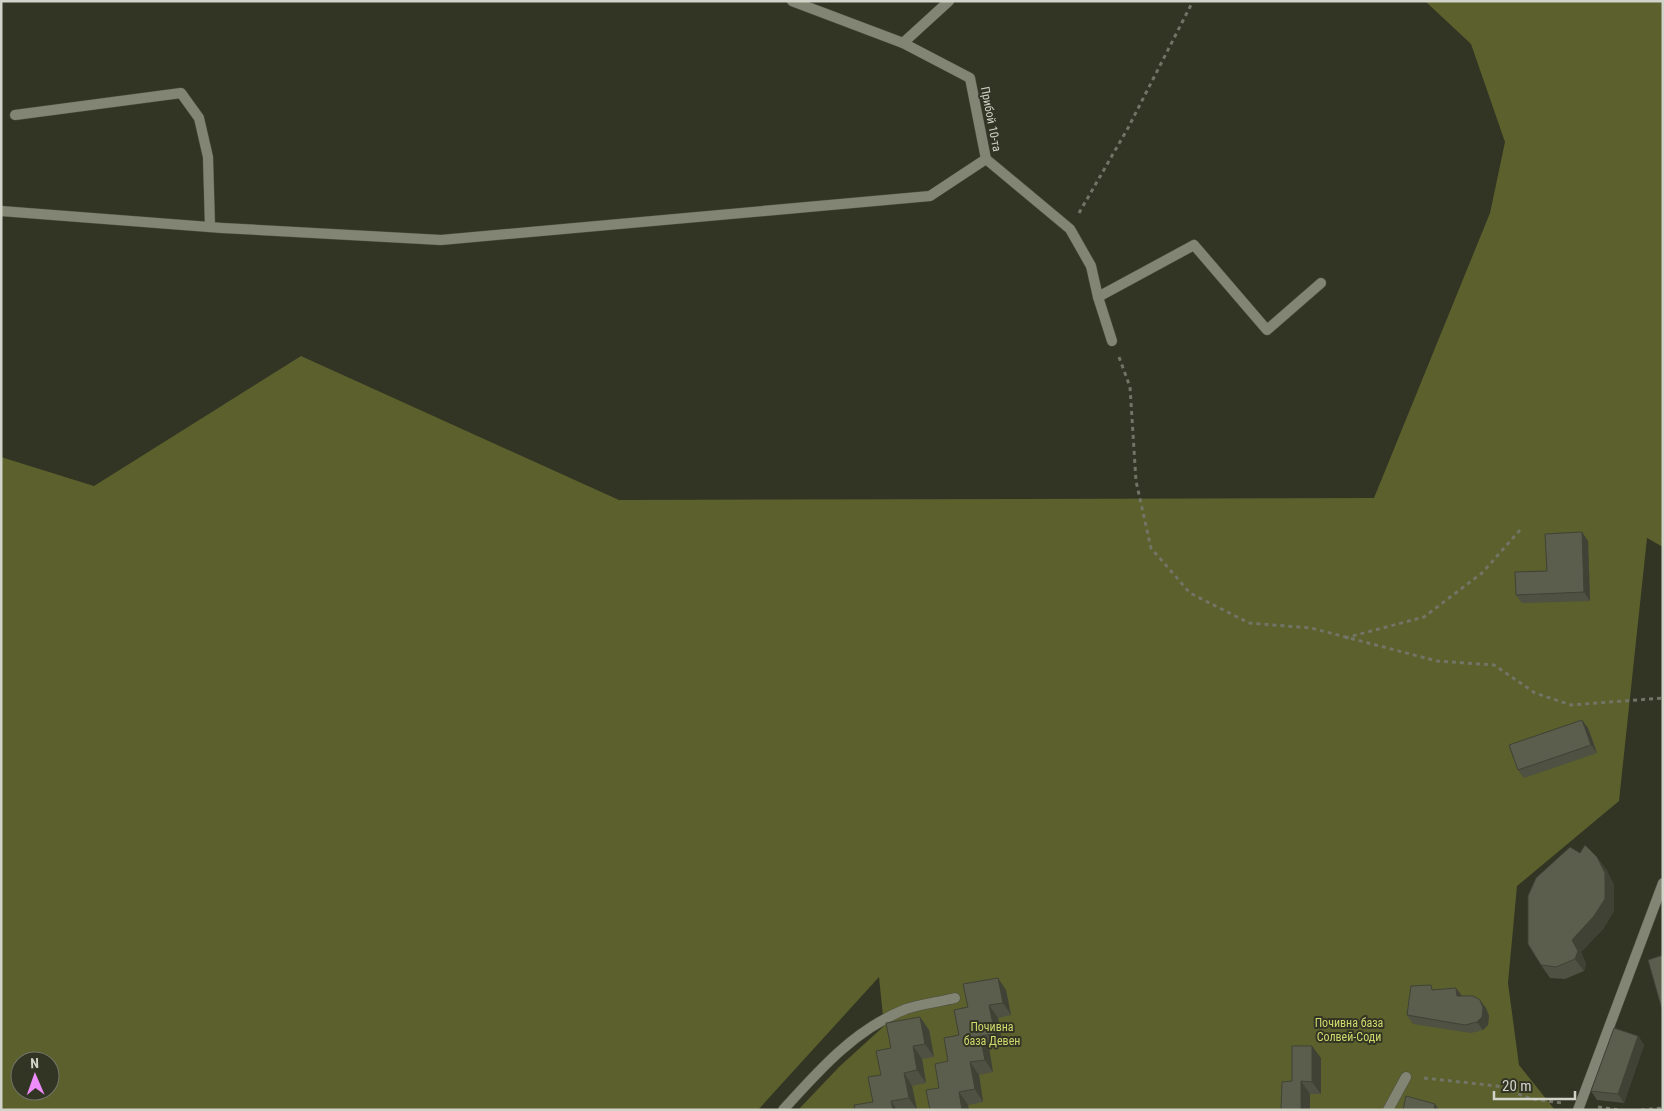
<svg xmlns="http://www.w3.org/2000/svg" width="1664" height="1111" font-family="'Roboto Condensed',sans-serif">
	<rect width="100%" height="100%" fill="#323424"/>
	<path fill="#5b602c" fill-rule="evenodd" d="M1425,1H1663V547L1647,538L1619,801L1517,886L1508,983L1519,1065L1555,1110H798L839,1067L884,1026L879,977L758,1110H1V457L94,486L301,356L619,500L1374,498L1490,213L1505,142L1471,44ZM20,1061H50V1091H20Z"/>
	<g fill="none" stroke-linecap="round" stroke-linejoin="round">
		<g stroke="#4e4f41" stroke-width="11">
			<g id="service">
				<polyline points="15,115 181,93 199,118 208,157 210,227"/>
				<path d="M783,1110C819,1070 855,1029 906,1009C921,1004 939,1002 955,998"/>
			</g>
		</g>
		<g stroke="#4e4f41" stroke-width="11">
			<g id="minor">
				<polyline points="792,1 903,43 970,78 986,159 1070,229 1091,266 1098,297 1194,245 1267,330 1321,283"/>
				<polyline points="903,43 949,1"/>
				<polyline points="1,211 222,228 441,240 930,196 986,159"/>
				<polyline points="1098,297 1112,341"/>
				<polyline points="1388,1110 1406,1077"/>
				<polyline points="1578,1110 1663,883"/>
			</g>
		</g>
		<g stroke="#727466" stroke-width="3" stroke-dasharray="4 4" stroke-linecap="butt">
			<polyline points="1079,213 1128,128 1193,1"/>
			<polyline points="1119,357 1130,387 1136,481 1151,548 1190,593 1249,623 1311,628 1437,661 1494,665 1535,693 1571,705 1663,698"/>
			<polyline points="1345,638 1424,617 1482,573 1520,530"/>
			<polyline points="1424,1078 1497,1086 1532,1099 1562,1103"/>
			<polyline points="1598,1107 1620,1110"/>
			<polyline points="1641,1110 1663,1108"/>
		</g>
		<use href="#service" stroke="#828573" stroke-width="10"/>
		<use href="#minor" stroke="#828573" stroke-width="10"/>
	</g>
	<g fill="#4f5142">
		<polygon points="1588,541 1590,601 1522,603 1516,595 1547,571"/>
		<polygon points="1588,728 1597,753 1524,778 1518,770"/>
		<polygon points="1606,869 1614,885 1614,911 1603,929 1581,952 1586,964 1584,971 1565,979 1550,978 1541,965"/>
		<polygon points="1006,990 1011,1015 998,1018 1003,1046 989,1048 993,1072 979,1075 983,1102 968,1105 969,1110 930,1110 939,1088 948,1061 959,1035 968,1007"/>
		<polygon points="1435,990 1462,996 1486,1008 1489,1016 1488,1025 1483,1030 1471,1033 1413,1024 1407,1015"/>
		<polygon points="920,1017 929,1030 934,1057 922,1059 926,1083 912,1086 917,1110 855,1110 873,1102 881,1075"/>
		<polygon points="1638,1036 1644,1045 1624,1103 1597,1100 1591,1091"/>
		<polygon points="1321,1058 1321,1094 1310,1094 1292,1081"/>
	</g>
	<g fill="#404236">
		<polygon points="1582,532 1588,541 1590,601 1584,592"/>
		<polygon points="1582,720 1588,728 1597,753 1591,745"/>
		<polygon points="1597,857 1606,869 1614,885 1614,911 1603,929 1581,952 1586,964 1584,971 1575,959 1572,940"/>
		<polygon points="998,978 1006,990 1011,1015 1003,1003"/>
		<polygon points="1456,988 1462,996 1457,996"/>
		<polygon points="1480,1000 1486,1008 1489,1016 1488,1025 1483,1030 1477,1022"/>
		<polygon points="989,1005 998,1018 1003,1046 995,1034"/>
		<polygon points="920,1017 929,1030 934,1057 925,1044"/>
		<polygon points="980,1036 989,1048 993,1072 985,1060"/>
		<polygon points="1638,1036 1644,1045 1624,1103 1618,1094"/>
		<polygon points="913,1046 922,1059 926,1083 917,1070"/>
		<polygon points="1312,1046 1321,1058 1321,1094 1312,1082"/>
		<polygon points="970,1062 979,1075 983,1102 975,1089"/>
		<polygon points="904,1073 912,1086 917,1110 909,1098"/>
		<polygon points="1301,1081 1310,1094 1310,1110 1301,1110"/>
		<polygon points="959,1092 968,1105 969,1110 962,1110"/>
		<polygon points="891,1101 897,1110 893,1110"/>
		<polygon points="1435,1104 1439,1110 1434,1110"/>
	</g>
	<g fill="#5c5e4d" stroke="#404236">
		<polygon points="1582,532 1584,592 1516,595 1515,572 1547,571 1545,534"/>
		<polygon points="1582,720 1591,745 1518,770 1509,745"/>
		<polygon points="1585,845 1597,857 1605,873 1605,899 1594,916 1572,940 1578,951 1575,959 1556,967 1541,965 1528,944 1528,896 1536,878 1570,847 1580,853"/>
		<polygon points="1663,955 1663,1013 1648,960"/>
		<polygon points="998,978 1003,1003 989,1005 995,1034 980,1036 985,1060 970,1062 975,1089 959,1092 962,1110 930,1110 926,1090 939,1088 935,1064 948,1061 944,1038 959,1035 954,1010 968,1007 963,984"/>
		<polygon points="1431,985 1432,990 1456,988 1457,996 1473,996 1480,1000 1483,1008 1482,1017 1477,1022 1465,1025 1407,1015 1411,986"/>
		<polygon points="920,1017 925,1044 913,1046 917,1070 904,1073 909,1098 891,1101 893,1110 855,1110 854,1105 873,1102 868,1077 881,1075 876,1051 891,1048 886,1023"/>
		<polygon points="1614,1028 1638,1036 1618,1094 1591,1091"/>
		<polygon points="1292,1046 1312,1046 1312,1082 1301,1081 1301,1110 1281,1110 1282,1082 1292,1081"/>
		<polygon points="1406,1096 1435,1104 1434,1110 1403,1110"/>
	</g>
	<g text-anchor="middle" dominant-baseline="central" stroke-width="4" stroke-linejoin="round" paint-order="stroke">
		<g font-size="12" fill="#d2d3c9" stroke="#323424">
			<text transform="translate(991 119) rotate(79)">Прибой 10-та</text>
		</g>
		<g font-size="12" fill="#cfd96c" stroke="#323424">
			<text x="1349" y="1023">Почивна база<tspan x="1349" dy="14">Солвей-Соди</tspan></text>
			<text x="992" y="1027">Почивна<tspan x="992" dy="14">база Девен</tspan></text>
		</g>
	</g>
	<rect width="1664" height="1111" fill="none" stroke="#d2d3c9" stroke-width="5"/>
	<g transform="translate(35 1076) rotate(358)"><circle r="24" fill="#323424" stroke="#727466"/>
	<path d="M0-4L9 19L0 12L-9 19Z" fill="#ee8cf9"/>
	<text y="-8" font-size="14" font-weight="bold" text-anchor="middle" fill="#d2d3c9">N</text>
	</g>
	<path d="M1494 1091v8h81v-8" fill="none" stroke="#d2d3c9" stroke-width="2.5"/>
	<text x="1502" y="1091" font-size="15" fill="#d2d3c9" stroke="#323424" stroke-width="4" paint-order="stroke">20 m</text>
</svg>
